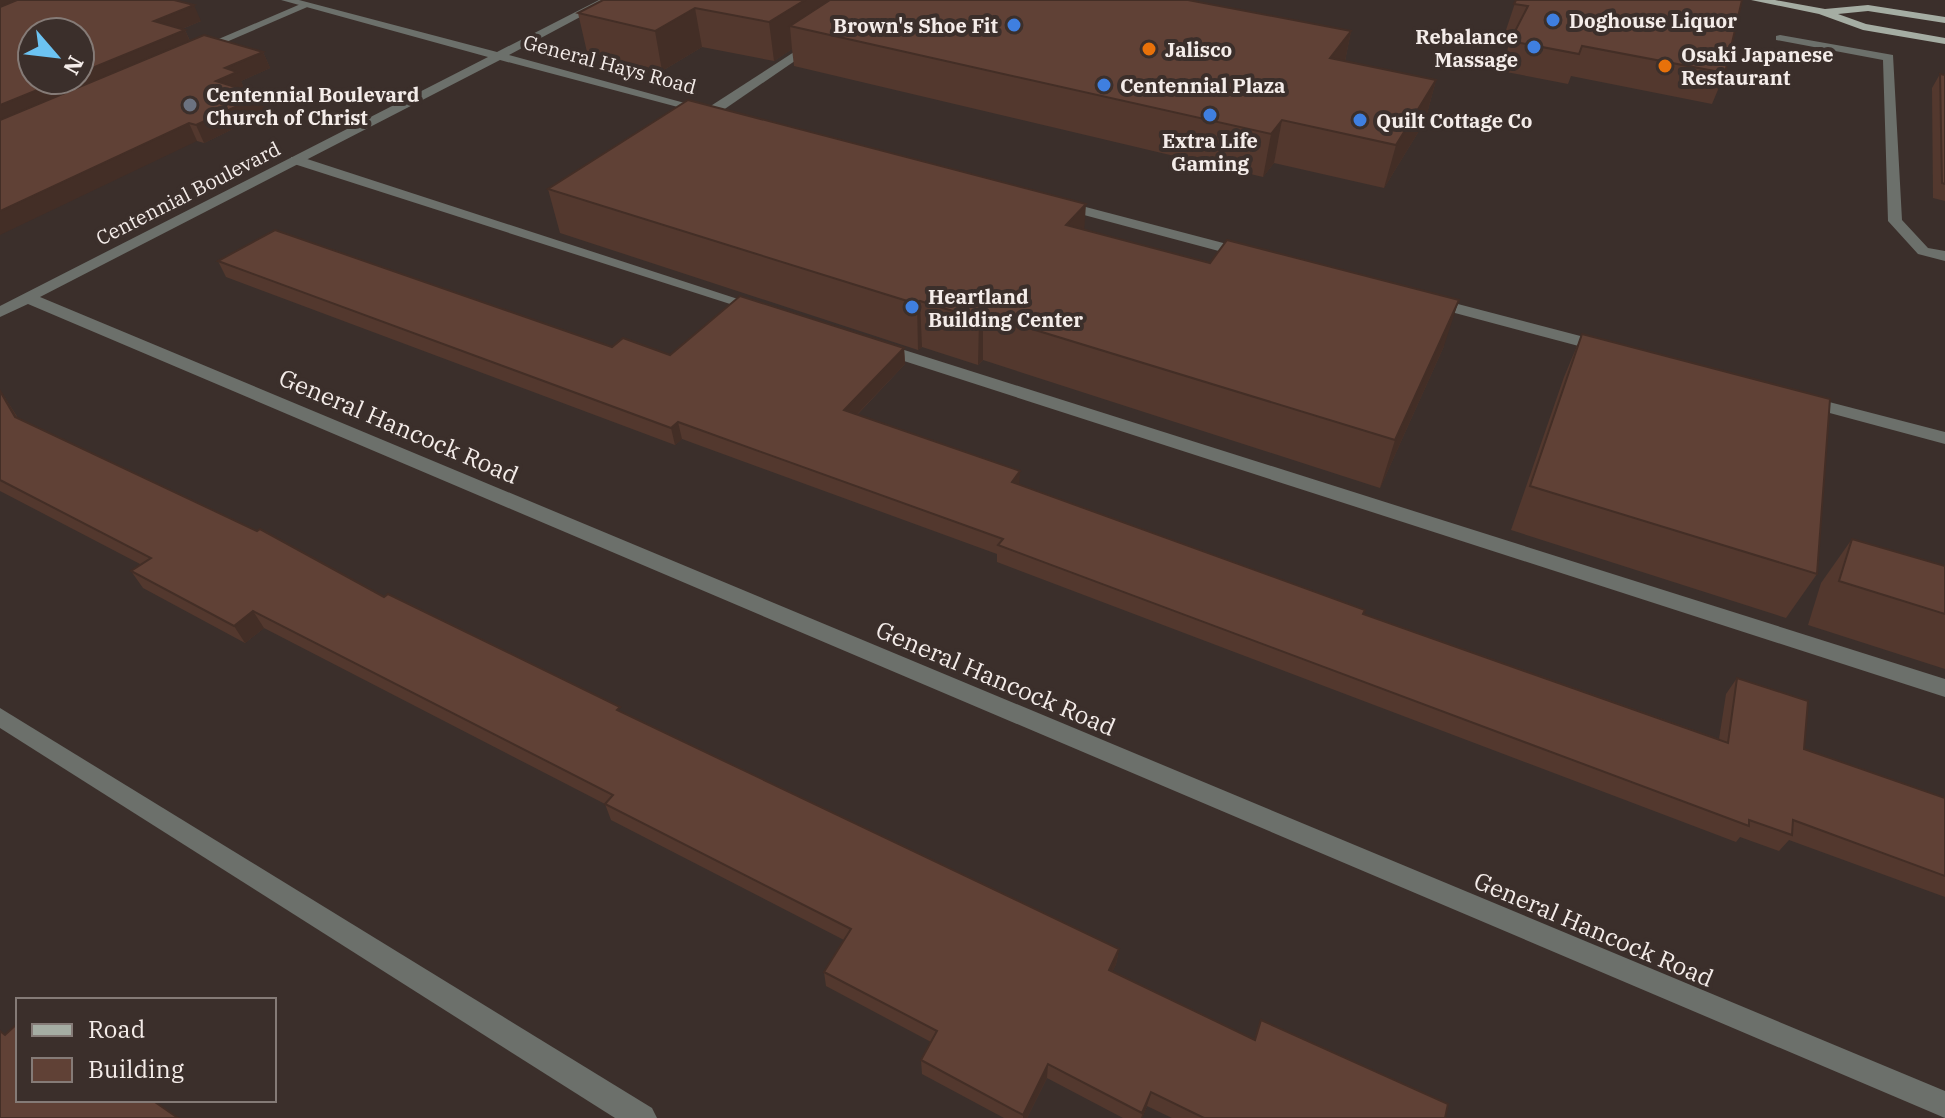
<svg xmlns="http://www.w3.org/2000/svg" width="1945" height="1118" font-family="'IBM Plex Serif',serif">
	<rect width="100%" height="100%" fill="#3b2f2b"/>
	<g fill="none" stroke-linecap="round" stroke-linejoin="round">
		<g fill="#6c706b" fill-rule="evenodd">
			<polygon points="303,3 312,5 203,52 193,50"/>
			<polygon points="1780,35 1893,55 1902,220 1928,248 1945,251 1945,261 1918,254 1888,221 1883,60 1776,40 1776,36"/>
			<polygon points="811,41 821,43 716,115 706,115 706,109"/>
			<polygon points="291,157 301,157 769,309 767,312 755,312 291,163"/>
			<polygon points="879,342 1945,679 1945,697 873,351 871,347"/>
			<polygon points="0,708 652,1108 657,1118 615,1118 0,728"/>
		</g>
		<g fill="#6c706b" fill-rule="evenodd">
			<polygon points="281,0 299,0 497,52 599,0 612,0 509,55 714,111 708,115 500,60 40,297 1945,1091 1945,1118 28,304 0,317 0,306 488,57"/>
			<polygon points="1059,200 1250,250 1253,253 1245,258 1054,207 1052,204"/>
			<polygon points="1431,297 1611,344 1613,348 1605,353 1425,305 1423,302"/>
			<polygon points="1806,396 1945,432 1945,444 1800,405 1797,401 1800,397"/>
		</g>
		<polygon fill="#a5ada3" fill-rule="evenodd" points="1751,0 1775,0 1825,9 1868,5 1945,17 1945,23 1868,11 1838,14 1866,24 1945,38 1945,44 1863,30 1819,14"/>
	</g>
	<g fill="#53382e">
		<polygon points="0,0 201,21 182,29 185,30 190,41 263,52 270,68 241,81 244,89 261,95 268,112 204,143 197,141"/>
		<polygon points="603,0 1351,31 1345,61 1436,80 1425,121 1384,188 1274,163 1263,177 794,66 792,49 774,61 702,47 662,71 587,52 578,13"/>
		<polygon points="1516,0 1725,73 1712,104 1571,76 1568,84 1501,71 1510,41 1513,34 1505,33"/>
		<polygon points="1940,74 1945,75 1945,201 1933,198 1932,88"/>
		<polygon points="548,189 1084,230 1444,346 1380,488 983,360 978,365 922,347 918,350 560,233"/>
		<polygon points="218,261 612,347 670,355 904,348 905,364 857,415 1020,485 1364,614 1719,739 1726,694 1737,678 1804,749 1945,798 1945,897 1789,840 1779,851 1740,837 1736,842 997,562 997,554 682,439 675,445 226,277"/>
		<polygon points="1582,334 1817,574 1786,618 1511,530 1564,377"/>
		<polygon points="0,390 18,418 622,712 1119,949 1116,964 1112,972 1254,1040 1261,1020 1445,1118 1172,1118 1147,1106 1142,1118 1123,1118 1047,1078 1027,1118 1004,1118 922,1074 921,1060 931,1042 826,986 824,972 844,940 611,820 605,804 264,628 245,643 143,588 131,571 142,565 0,491"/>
		<polygon points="1852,539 1945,566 1945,669 1808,625 1821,583"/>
	</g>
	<g fill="#432e26">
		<polygon points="0,0 38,0 0,14"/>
		<polygon points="805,0 837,0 790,26 792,49 774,61 769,22"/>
		<polygon points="194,5 201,21 162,37 154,21"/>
		<polygon points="695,8 702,47 662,71 655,31"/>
		<polygon points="185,30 192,46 0,127 0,105 62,80 80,80 80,73"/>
		<polygon points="1351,31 1343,71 1330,58"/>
		<polygon points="263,52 270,68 241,81 244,89 216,81 225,68"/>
		<polygon points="1436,80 1425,121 1384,188 1396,145"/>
		<polygon points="261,95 268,112 204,143 196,125"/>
		<polygon points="1282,120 1274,163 1263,177 1271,134"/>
		<polygon points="189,123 197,141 0,235 0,211"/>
		<polygon points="1086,204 1083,248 1066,225"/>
		<polygon points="1459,300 1444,346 1380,488 1395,440"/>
		<polygon points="920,301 922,347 918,350 917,304"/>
		<polygon points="983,314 983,360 978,365 979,319"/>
		<polygon points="904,348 905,364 845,427 844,410"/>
		<polygon points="0,390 7,401 27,434 15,417"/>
		<polygon points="678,422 682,439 675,445 671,428"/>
		<polygon points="1020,471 1019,488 1012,482"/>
		<polygon points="253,611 264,628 245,643 234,626"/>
		<polygon points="1119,949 1116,964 1106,985 1109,970"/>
		<polygon points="1048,1064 1047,1078 1027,1118 1023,1118 1023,1115"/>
		<polygon points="1151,1092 1147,1106 1142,1118 1141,1118"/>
	</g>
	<g fill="#604136" stroke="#432e26" stroke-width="2">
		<polygon points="17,0 174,0 194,5 154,21 185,30 80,73 80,32 32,32 32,80 62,80 0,105 0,7"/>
		<polygon points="603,0 805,0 769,22 695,8 655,31 578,13"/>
		<polygon points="830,0 1188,0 1351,31 1330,58 1436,80 1396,145 1282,120 1271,134 790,26"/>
		<polygon points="1516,0 1742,0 1725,73 1582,46 1579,54 1510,41 1528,6 1514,4"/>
		<polygon points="204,35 263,52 225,68 237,72 216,81 261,95 196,125 189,123 0,211 0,120"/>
		<polygon points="1940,74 1945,75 1945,184 1942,183"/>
		<polygon points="688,100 1086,204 1066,225 1210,263 1227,240 1459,300 1395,440 983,314 979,319 920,301 917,304 548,189"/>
		<polygon points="275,230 612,347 623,338 670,355 740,296 904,348 844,410 1020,471 1012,482 1365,610 1363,614 1728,743 1737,678 1808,701 1804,749 1945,798 1945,876 1793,820 1792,835 1749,820 1749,826 998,545 1003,539 678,422 671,428 218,261"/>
		<polygon points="1582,334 1830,399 1817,574 1530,486"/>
		<polygon points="0,391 15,417 257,531 260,529 384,597 388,594 620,707 617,710 1119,949 1109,970 1255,1040 1261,1020 1448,1104 1445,1118 1204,1118 1151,1092 1142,1113 1048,1064 1023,1115 921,1060 937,1031 824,972 851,929 605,804 613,795 253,611 234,626 131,571 151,558 0,480"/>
		<polygon points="1852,539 1945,566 1945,614 1839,581"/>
		<polygon points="18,1023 18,1100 152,1100 178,1118 0,1118 0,1031 5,1035"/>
	</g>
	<g fill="#3f7fe0" stroke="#3b2f2b" stroke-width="3">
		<circle cx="1553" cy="20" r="8"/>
		<circle cx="1014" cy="25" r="8"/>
		<circle cx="1534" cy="47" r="8"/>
		<circle cx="1104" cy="85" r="8"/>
		<circle cx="1210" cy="115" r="8"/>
		<circle cx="1360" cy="120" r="8"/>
		<circle cx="912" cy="307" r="8"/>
	</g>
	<g fill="#e8710a" stroke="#3b2f2b" stroke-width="3">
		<circle cx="1149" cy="49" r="8"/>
		<circle cx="1665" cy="66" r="8"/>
	</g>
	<circle fill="#6b7280" stroke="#3b2f2b" stroke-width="3" cx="190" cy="105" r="8"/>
	<g text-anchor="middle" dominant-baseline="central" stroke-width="8" stroke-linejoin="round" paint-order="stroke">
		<g font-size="20" font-weight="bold" fill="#f4ece9" stroke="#3b2f2b" text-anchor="start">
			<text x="1569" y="20">Doghouse Liquor</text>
			<text x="998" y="25" text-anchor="end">Brown's Shoe Fit</text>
			<text x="1518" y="36" text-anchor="end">Rebalance<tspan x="1518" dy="23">Massage</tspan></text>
			<text x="1165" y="49">Jalisco</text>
			<text x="1681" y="54">Osaki Japanese<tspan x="1681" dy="23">Restaurant</tspan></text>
			<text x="1120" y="85">Centennial Plaza</text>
			<text x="206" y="94">Centennial Boulevard<tspan x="206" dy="23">Church of Christ</tspan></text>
			<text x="1376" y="120">Quilt Cottage Co</text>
			<text x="1210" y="140" text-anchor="middle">Extra Life<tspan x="1210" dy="23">Gaming</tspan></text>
			<text x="928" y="296">Heartland<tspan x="928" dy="23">Building Center</tspan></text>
		</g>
		<g font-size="20" fill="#f4ece9" stroke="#3b2f2b">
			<text transform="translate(610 64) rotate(15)">General Hays Road</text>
			<text transform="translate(188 193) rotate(-27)">Centennial Boulevard</text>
		</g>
		<g font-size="24" fill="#f4ece9" stroke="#3b2f2b">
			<text transform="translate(399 426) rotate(23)">General Hancock Road</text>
			<text transform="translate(996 678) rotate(23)">General Hancock Road</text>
			<text transform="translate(1594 929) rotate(23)">General Hancock Road</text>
		</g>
	</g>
	<rect x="16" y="998" width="260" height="104" fill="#3b2f2b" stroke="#857b77" stroke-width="2"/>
	<rect x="32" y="1024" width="40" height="12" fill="#a5ada3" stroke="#857b77" stroke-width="2"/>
	<text x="88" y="1038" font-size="24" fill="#f4ece9">Road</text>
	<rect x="32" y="1058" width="40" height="24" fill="#604136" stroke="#857b77" stroke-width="2"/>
	<text x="88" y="1078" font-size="24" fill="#f4ece9">Building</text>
	<g transform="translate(56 56) rotate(118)"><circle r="38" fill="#3b2f2b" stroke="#857b77" stroke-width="2"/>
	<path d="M0-6L14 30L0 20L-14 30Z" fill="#6cc3f2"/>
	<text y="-12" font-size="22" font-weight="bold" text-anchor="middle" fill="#f4ece9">N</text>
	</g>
</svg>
